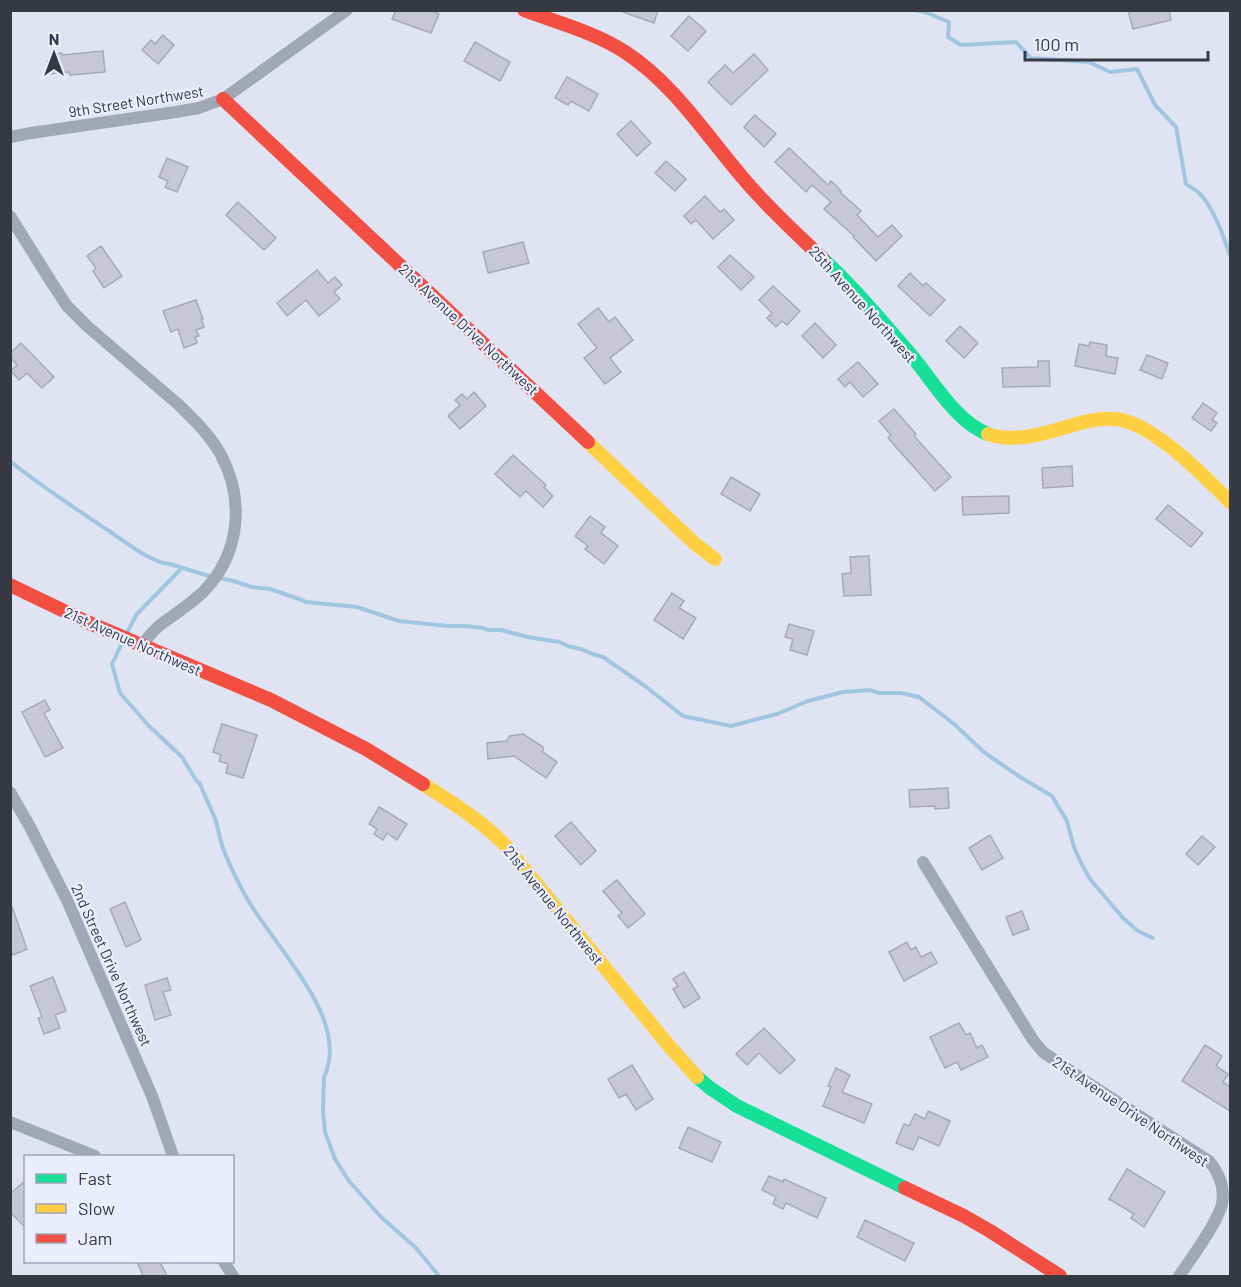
<svg xmlns="http://www.w3.org/2000/svg" width="1241" height="1287" font-family="Barlow,sans-serif">
	<rect width="100%" height="100%" fill="#e0e3f2"/>
	<g fill="none" stroke-linecap="round" stroke-linejoin="round">
		<g stroke="#a0c5e0" stroke-width="4">
			<path d="M914,10L925,12L949,22L948,37L961,45L1016,42L1031,58L1089,62L1110,72L1137,69L1155,105L1176,127L1186,184C1190,187 1195,189 1198,192C1213,206 1223,234 1229,253L1230,254"/>
			<path d="M10,461C42,487 75,508 109,531C124,541 153,564 170,564L212,577L230,580L252,587L270,589L302,600L306,602L357,607L399,621L448,626H466L483,628L488,630H501L528,637L559,642L568,646L581,649L590,653L603,657L645,686L683,716L731,726L777,714L808,701L843,692L870,690L879,693H901L919,697L954,724L985,753L1020,777L1052,796L1067,821L1074,847L1082,865L1090,879L1123,918L1138,931L1153,938"/>
			<polyline points="127,633 136,615 182,568"/>
			<path d="M122,643L112,664L120,693L149,726L182,757L196,780L200,784C205,796 210,807 215,818C218,827 219,836 222,845C227,861 237,880 245,895C270,941 338,1006 329,1060C328,1066 327,1072 324,1077L323,1110L325,1132L335,1159L349,1181L381,1217L416,1248L439,1276"/>
		</g>
	</g>
	<g fill="#c7c7d8" stroke="#a9a9b5" stroke-width="1.5">
		<polygon points="396,10 429,10 439,14 431,33 392,19"/>
		<polygon points="624,10 658,10 654,23 623,12"/>
		<polygon points="1128,10 1169,10 1171,20 1133,29"/>
		<polygon points="689,16 706,31 688,51 671,36"/>
		<polygon points="163,35 174,45 158,64 142,50 151,40 155,44"/>
		<polygon points="475,42 510,62 500,81 464,61"/>
		<polygon points="103,51 105,72 70,75 69,72 48,74 47,61 53,60 53,54 62,53 62,55"/>
		<polygon points="754,54 768,70 731,105 708,82 725,65 733,73"/>
		<polygon points="567,77 598,94 589,111 571,101 568,105 555,98"/>
		<polygon points="755,115 776,134 764,147 744,127"/>
		<polygon points="631,121 651,143 637,156 617,134"/>
		<polygon points="789,148 828,185 831,181 841,191 840,192 861,211 857,215 878,237 892,225 902,236 876,261 853,237 854,236 824,209 831,202 812,185 806,192 775,162"/>
		<polygon points="167,158 188,167 177,192 165,187 168,181 159,177"/>
		<polygon points="666,161 686,179 675,191 655,173"/>
		<polygon points="705,196 720,212 724,209 734,220 713,239 696,220 691,224 684,216"/>
		<polygon points="238,202 276,238 264,250 226,215"/>
		<polygon points="523,242 529,263 488,273 483,252"/>
		<polygon points="101,246 122,276 104,288 93,271 96,268 87,256"/>
		<polygon points="730,255 754,277 741,290 718,267"/>
		<polygon points="317,270 328,283 335,277 342,285 334,292 340,299 319,316 306,300 287,316 277,303"/>
		<polygon points="910,273 923,286 926,283 945,300 930,316 898,286"/>
		<polygon points="773,286 800,311 787,325 782,321 776,327 767,318 772,313 759,300"/>
		<polygon points="196,300 203,319 201,319 204,327 196,330 199,336 195,337 197,343 184,348 178,329 171,332 163,311"/>
		<polygon points="598,308 609,322 615,317 633,340 610,358 621,372 605,384 584,358 597,348 578,324"/>
		<polygon points="815,323 836,345 823,358 802,336"/>
		<polygon points="960,326 978,343 964,358 946,341"/>
		<polygon points="1090,342 1107,345 1106,356 1118,358 1115,374 1075,366 1079,344 1089,346"/>
		<polygon points="21,343 54,377 42,388 27,373 19,380 11,371 17,365 10,357 10,353"/>
		<polygon points="1147,355 1168,363 1162,379 1140,370"/>
		<polygon points="1038,361 1049,361 1050,386 1003,387 1002,368 1038,367"/>
		<polygon points="858,362 878,384 863,397 850,382 845,387 838,379"/>
		<polygon points="474,392 486,406 460,429 448,416 460,405 455,400 462,394 467,399"/>
		<polygon points="1203,403 1217,413 1212,420 1217,423 1211,431 1192,418"/>
		<polygon points="894,409 916,434 914,436 951,477 935,491 888,438 891,435 879,421"/>
		<polygon points="513,455 546,485 544,487 553,496 543,507 526,491 520,497 495,474"/>
		<polygon points="1072,466 1073,486 1043,488 1042,468"/>
		<polygon points="731,477 760,494 750,511 721,494"/>
		<polygon points="1009,496 1009,513 963,515 962,497"/>
		<polygon points="1168,505 1203,533 1191,547 1156,519"/>
		<polygon points="590,516 605,527 601,533 618,546 604,564 585,549 588,546 575,536"/>
		<polygon points="869,556 871,595 844,596 842,574 851,573 850,557"/>
		<polygon points="672,593 684,601 679,608 696,618 683,639 654,620"/>
		<polygon points="789,624 814,631 807,655 790,650 793,639 785,637"/>
		<polygon points="45,700 50,710 44,713 63,748 45,757 22,712"/>
		<polygon points="222,724 257,735 243,778 226,773 228,764 219,761 221,755 213,752"/>
		<polygon points="523,734 543,747 543,752 557,762 546,778 514,756 488,759 487,743 506,741 510,736"/>
		<polygon points="948,788 949,808 935,809 935,806 910,807 909,790"/>
		<polygon points="379,807 407,824 397,840 387,833 383,840 374,834 377,829 369,824"/>
		<polygon points="571,822 596,851 581,865 555,836"/>
		<polygon points="990,835 1003,858 982,870 969,848"/>
		<polygon points="1202,836 1215,847 1198,865 1186,854"/>
		<polygon points="617,880 645,914 628,928 618,916 622,913 603,891"/>
		<polygon points="125,902 141,940 126,947 110,909"/>
		<polygon points="10,907 12,907 27,949 13,955 10,947"/>
		<polygon points="1022,911 1029,929 1013,935 1006,917"/>
		<polygon points="907,942 911,950 916,947 921,957 931,952 937,963 904,981 889,952"/>
		<polygon points="684,972 700,998 684,1008 673,989 678,986 673,979"/>
		<polygon points="53,977 66,1011 55,1015 60,1028 44,1034 38,1018 42,1017 30,986"/>
		<polygon points="167,978 171,990 163,992 171,1015 155,1020 145,985"/>
		<polygon points="959,1023 966,1035 970,1033 977,1048 982,1045 988,1057 961,1070 957,1062 945,1068 930,1037"/>
		<polygon points="764,1028 795,1060 780,1074 759,1053 747,1065 736,1054"/>
		<polygon points="1205,1045 1222,1056 1216,1066 1228,1074 1223,1082 1230,1087 1230,1111 1182,1081"/>
		<polygon points="632,1065 653,1099 636,1110 626,1094 619,1098 608,1079"/>
		<polygon points="836,1068 850,1075 842,1092 872,1104 864,1123 823,1106 831,1087 828,1086"/>
		<polygon points="928,1111 950,1121 939,1146 919,1137 913,1150 896,1143 904,1124 909,1126 915,1114 925,1119"/>
		<polygon points="688,1127 721,1142 712,1162 679,1148"/>
		<polygon points="1127,1169 1165,1192 1144,1227 1131,1218 1134,1214 1109,1199"/>
		<polygon points="769,1176 783,1182 784,1179 826,1198 817,1218 786,1203 783,1209 773,1204 776,1197 762,1190"/>
		<polygon points="26,1180 26,1228 10,1212 10,1194"/>
		<polygon points="865,1220 914,1243 905,1261 857,1237"/>
		<polygon points="144,1262 160,1262 167,1276 143,1276 138,1264"/>
	</g>
	<g fill="none" stroke-linecap="round" stroke-linejoin="round">
		<g stroke="#a0a8b5" stroke-width="12">
			<polyline points="10,137 31,133 176,112 199,108 223,99 347,10"/>
			<path d="M10,216L50,280L67,306L87,326L179,405C194,420 211,436 221,455C245,500 240,554 204,591C191,604 175,614 160,625C153,631 147,638 142,646"/>
			<polyline points="10,792 30,827 67,900 152,1096 173,1156"/>
			<path d="M923,862L1033,1040L1043,1052L1088,1083L1209,1161C1219,1173 1225,1188 1222,1204C1221,1210 1217,1216 1215,1221C1204,1241 1192,1258 1179,1276"/>
			<polyline points="10,1122 95,1156"/>
			<polyline points="224,1262 233,1276"/>
		</g>
		<g stroke="#16e098" stroke-width="14">
			<path d="M823,259C855,289 883,322 911,355C933,381 956,422 988,434"/>
			<polyline points="697,1077 710,1088 737,1106 905,1188"/>
		</g>
		<g stroke="#ffcf43" stroke-width="14">
			<path d="M988,434C1010,442 1035,436 1056,430C1075,425 1095,417 1115,419C1152,422 1204,476 1230,502"/>
			<polyline points="588,442 694,543 715,559"/>
			<path d="M423,784C451,802 479,819 503,843L669,1046L697,1077"/>
		</g>
		<g stroke="#f24e42" stroke-width="14">
			<path d="M524,10C558,23 594,32 625,52C674,84 706,135 743,178C767,207 796,233 823,259"/>
			<polyline points="223,99 588,442"/>
			<polyline points="10,585 87,622 271,700 366,749 423,784"/>
			<polyline points="905,1188 964,1216 990,1231 1060,1276"/>
		</g>
	</g>
	<g text-anchor="middle" dominant-baseline="central" stroke-width="4.5" stroke-linejoin="round" paint-order="stroke">
		<g font-size="15" fill="#363842" stroke="#e9edfc">
			<text transform="translate(136 101) rotate(-9)">9th Street Northwest</text>
			<text transform="translate(863 304) rotate(48)">25th Avenue Northwest</text>
			<text transform="translate(469 329) rotate(43)">21st Avenue Drive Northwest</text>
			<text transform="translate(133 641) rotate(24)">21st Avenue Northwest</text>
			<text transform="translate(554 905) rotate(51)">21st Avenue Northwest</text>
			<text transform="translate(112 965) rotate(66)">2nd Street Drive Northwest</text>
			<text transform="translate(1131 1111) rotate(34)">21st Avenue Drive Northwest</text>
		</g>
	</g>
	<rect width="1241" height="1287" fill="none" stroke="#363842" stroke-width="24"/>
	<rect x="24" y="1155" width="210" height="108" fill="#e9edfc" stroke="#a1a5b2" stroke-width="1.5"/>
	<rect x="36" y="1174" width="30" height="9" fill="#16e098" stroke="#a1a5b2" stroke-width="1.5"/>
	<text x="78" y="1185" font-size="18" fill="#363842">Fast</text>
	<rect x="36" y="1204" width="30" height="9" fill="#ffcf43" stroke="#a1a5b2" stroke-width="1.5"/>
	<text x="78" y="1215" font-size="18" fill="#363842">Slow</text>
	<rect x="36" y="1234" width="30" height="9" fill="#f24e42" stroke="#a1a5b2" stroke-width="1.5"/>
	<text x="78" y="1245" font-size="18" fill="#363842">Jam</text>
	<g transform="translate(54 54)" stroke="#e9edfc" stroke-width="4.5" paint-order="stroke">
	<path d="M0-4.5L10 22L0 15L-10 22Z" fill="#363842"/>
	<text y="-9" font-size="16" font-weight="bold" text-anchor="middle" fill="#363842">N</text>
	</g>
	<path d="M1025 51v9h183v-9" fill="none" stroke="#363842" stroke-width="3"/>
	<text x="1034" y="51" font-size="18" fill="#363842" stroke="#e9edfc" stroke-width="4.5" paint-order="stroke">100 m</text>
</svg>
